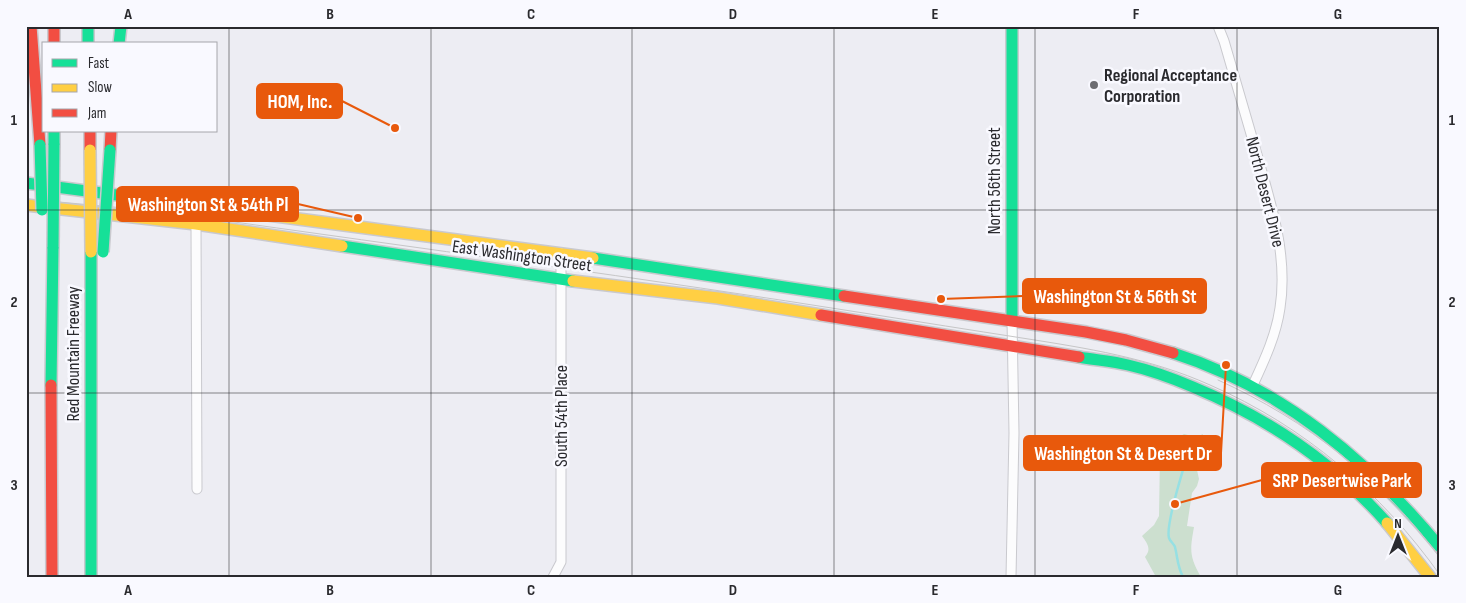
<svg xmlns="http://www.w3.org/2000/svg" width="1466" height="603" font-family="'Sofia Sans Condensed',sans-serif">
	<rect width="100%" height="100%" fill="#ededf3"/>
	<path fill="#ccdfcf" d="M1184,434L1196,437L1203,434L1197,470L1199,479L1197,486L1192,493L1187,526L1194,527C1190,550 1189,556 1201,577H1156L1145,557C1152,549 1147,543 1142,536L1154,525L1159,516L1160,455L1169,459L1179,437Z"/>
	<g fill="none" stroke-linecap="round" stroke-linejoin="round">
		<g stroke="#96e0e3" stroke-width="2.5">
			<polyline points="1438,522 1440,524"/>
			<path d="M1183,577C1177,565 1178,559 1175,547C1174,544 1170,541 1169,538C1165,524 1186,460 1191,444"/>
		</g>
		<g stroke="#c9c9ce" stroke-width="11">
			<g id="street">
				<path d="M1218,26L1224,41C1235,80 1247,119 1258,158C1272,208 1288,256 1280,308C1276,336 1264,361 1252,387"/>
				<polyline points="196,224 197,489"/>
				<polyline points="553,577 561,562 561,253"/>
				<polyline points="1011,577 1014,433 1012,320"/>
			</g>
		</g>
		<g stroke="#c9c9ce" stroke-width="14">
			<g id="fast">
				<polyline points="88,26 88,44"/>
				<polyline points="1012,26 1012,320"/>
				<polyline points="119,44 121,26"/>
				<polyline points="54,131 54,145"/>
				<polyline points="26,183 253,213"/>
				<polyline points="342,246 573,281"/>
				<polyline points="91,252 91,577"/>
				<polyline points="593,258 844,296"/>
				<path d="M1173,353C1282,388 1368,460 1440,547"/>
				<path d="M1079,357C1095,360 1112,361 1128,365C1150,370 1172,378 1193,387C1268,418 1333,462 1387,523"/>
				<polyline points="51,385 53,247"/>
			</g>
		</g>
		<g stroke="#c9c9ce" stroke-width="14">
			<g id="slow">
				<polyline points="26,205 196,224 342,246"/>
				<polyline points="253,213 593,258"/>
				<polyline points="573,281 718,298 821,315"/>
				<polyline points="1387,523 1430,577"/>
			</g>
		</g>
		<g stroke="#c9c9ce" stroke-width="14">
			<g id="jam">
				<polyline points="31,26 40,145"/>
				<polyline points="54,26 54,44"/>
				<polyline points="90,131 90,150"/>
				<polyline points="110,150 111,131"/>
				<polyline points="844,296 1086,332 1126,340 1173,353"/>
				<polyline points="821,315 1079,357"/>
				<polyline points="51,385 52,577"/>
			</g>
		</g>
		<use href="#street" stroke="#fcfcfd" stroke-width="9"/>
		<use href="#fast" stroke="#16e098" stroke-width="11"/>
		<use href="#slow" stroke="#ffcf43" stroke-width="11"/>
		<use href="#jam" stroke="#f24e42" stroke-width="11"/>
		<g stroke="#c6c6c7" stroke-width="1">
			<path d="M26,199L124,208L192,216C418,248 644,278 870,314C920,322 971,330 1022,338C1086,348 1150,358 1210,385C1304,426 1381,492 1440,575"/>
			<path d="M1218,380C1307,420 1383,480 1440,558"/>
		</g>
		<g stroke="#c9c9ce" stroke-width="14" stroke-linecap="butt">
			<g id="fast-bridge">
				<polyline points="40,145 42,210"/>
				<polyline points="53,247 54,145"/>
				<polyline points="103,252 110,150"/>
			</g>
		</g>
		<g stroke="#c9c9ce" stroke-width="14" stroke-linecap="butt">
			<polyline id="slow-bridge" points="90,150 91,252"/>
		</g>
		<use href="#fast-bridge" stroke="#16e098" stroke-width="11"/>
		<use href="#slow-bridge" stroke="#ffcf43" stroke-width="11"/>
	</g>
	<path fill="none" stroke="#2a2a2e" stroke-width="1" stroke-opacity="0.55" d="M229,26V577M431,26V577M632,26V577M834,26V577M1035,26V577M1237,26V577M26,210H1440M26,393H1440"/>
	<circle fill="#6e6e73" stroke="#f9f9ff" stroke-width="2" cx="1094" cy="85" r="5"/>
	<g text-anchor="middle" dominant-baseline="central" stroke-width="5" stroke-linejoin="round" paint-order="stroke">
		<g font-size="18" font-weight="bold" fill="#2a2a2e" stroke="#f9f9ff" text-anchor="start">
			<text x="1104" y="75">Regional Acceptance<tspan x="1104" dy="21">Corporation</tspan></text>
		</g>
		<g font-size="18" fill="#2a2a2e" stroke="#f9f9ff">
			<text transform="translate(994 181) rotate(-90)">North 56th Street</text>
			<text transform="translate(1265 192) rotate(76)">North Desert Drive</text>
			<text transform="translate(522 256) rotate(8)">East Washington Street</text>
			<text transform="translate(73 354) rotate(-90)">Red Mountain Freeway</text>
			<text transform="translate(561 416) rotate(-90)">South 54th Place</text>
		</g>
	</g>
	<path fill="none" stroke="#e8590c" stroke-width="2" d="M395 128L342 101M358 218L298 204M941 299L1023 296M1226 365L1221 453M1175 504L1262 480"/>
	<g fill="#e8590c" stroke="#f9f9ff" stroke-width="2">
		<circle cx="395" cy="128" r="5"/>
		<circle cx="358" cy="218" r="5"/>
		<circle cx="941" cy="299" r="5"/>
		<circle cx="1226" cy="365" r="5"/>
		<circle cx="1175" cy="504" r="5"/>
	</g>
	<g fill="#e8590c" stroke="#e8590c" stroke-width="2">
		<rect x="257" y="84" width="85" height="34" rx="5"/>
		<rect x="117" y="187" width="181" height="34" rx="5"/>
		<rect x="1023" y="279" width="183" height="34" rx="5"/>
		<rect x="1024" y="436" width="197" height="34" rx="5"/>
		<rect x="1262" y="463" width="159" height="34" rx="5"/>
	</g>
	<g font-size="19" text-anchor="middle" font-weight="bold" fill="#fff">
		<text x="300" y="108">HOM, Inc.</text>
		<text x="208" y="211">Washington St &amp; 54th Pl</text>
		<text x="1115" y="303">Washington St &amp; 56th St</text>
		<text x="1123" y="460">Washington St &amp; Desert Dr</text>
		<text x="1342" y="487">SRP Desertwise Park</text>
	</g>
	<rect width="1466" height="603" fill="none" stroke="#f9f9ff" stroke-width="55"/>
	<rect x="42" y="42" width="175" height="90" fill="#f9f9ff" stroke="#a6a6ab"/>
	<rect x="52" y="59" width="25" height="8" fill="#16e098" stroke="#a6a6ab"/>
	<text x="88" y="68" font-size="15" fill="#2a2a2e">Fast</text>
	<rect x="52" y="84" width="25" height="8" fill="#ffcf43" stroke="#a6a6ab"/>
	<text x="88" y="92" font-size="15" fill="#2a2a2e">Slow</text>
	<rect x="52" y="109" width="25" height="8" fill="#f24e42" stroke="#a6a6ab"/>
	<text x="88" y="118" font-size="15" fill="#2a2a2e">Jam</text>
	<g transform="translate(1398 536)" stroke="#f9f9ff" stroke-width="4" paint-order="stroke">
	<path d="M0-4L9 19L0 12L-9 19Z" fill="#2a2a2e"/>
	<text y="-8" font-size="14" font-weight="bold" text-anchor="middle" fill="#2a2a2e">N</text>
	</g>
	<rect x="28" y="28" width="1410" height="548" fill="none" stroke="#2a2a2e" stroke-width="2"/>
	<g font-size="16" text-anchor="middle" font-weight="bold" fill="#2a2a2e">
		<text x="128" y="19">A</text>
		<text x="330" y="19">B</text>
		<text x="531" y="19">C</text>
		<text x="733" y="19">D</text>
		<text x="935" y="19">E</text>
		<text x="1136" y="19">F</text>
		<text x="1338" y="19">G</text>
		<text x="14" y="125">1</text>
		<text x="1452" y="125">1</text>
		<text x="14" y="307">2</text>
		<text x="1452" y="307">2</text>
		<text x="14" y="490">3</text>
		<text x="1452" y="490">3</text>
		<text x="128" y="595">A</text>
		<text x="330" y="595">B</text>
		<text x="531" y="595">C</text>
		<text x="733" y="595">D</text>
		<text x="935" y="595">E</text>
		<text x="1136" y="595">F</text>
		<text x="1338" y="595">G</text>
	</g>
</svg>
